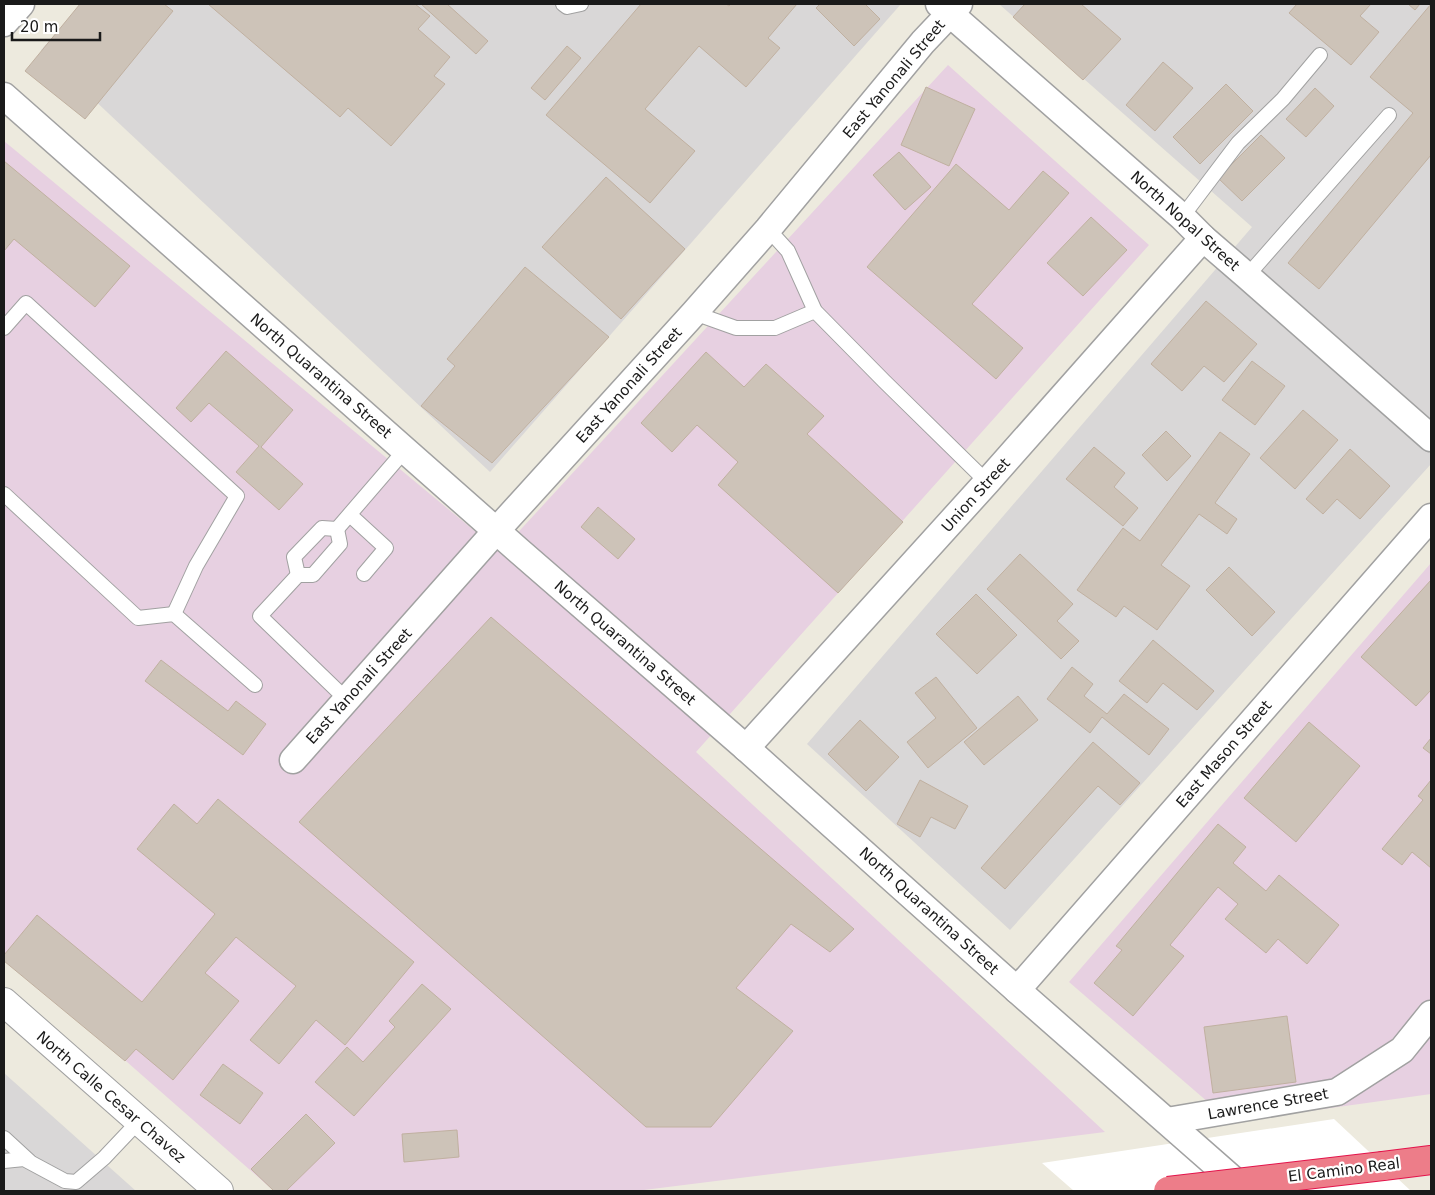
<svg xmlns="http://www.w3.org/2000/svg" width="1435" height="1195" font-family="'DejaVu Sans',sans-serif">
	<rect width="100%" height="100%" fill="#edeade"/>
	<g fill="#d9d7d7">
		<polygon points="82,4 901,4 490,472 41,50"/>
		<polygon points="999,4 1431,4 1431,464 1010,930 807,744 1252,227"/>
		<polygon points="4,1073 136,1191 4,1191"/>
	</g>
	<g fill="#e7d0e1">
		<polygon points="948,65 1149,245 696,752 1105,1132 636,1191 274,1191 4,954 4,141 500,552"/>
		<polygon points="1431,563 1431,1094 1231,1122 1069,982"/>
	</g>
	<polygon fill="#fff" points="1334,1119 1411,1191 1074,1191 1042,1163"/>
	<g fill="#cdc3b8" stroke="#c0b0a0">
		<polygon points="80,4 164,4 173,11 85,119 25,71"/>
		<polygon points="208,4 415,4 430,16 418,29 450,57 434,76 445,84 391,146 348,108 340,117"/>
		<polygon points="421,4 447,4 488,41 476,54"/>
		<polygon points="641,4 726,4 729,6 731,4 797,4 768,38 780,48 746,87 699,46 645,109 695,151 650,203 546,115"/>
		<polygon points="820,4 865,4 880,19 854,46 816,8"/>
		<polygon points="1025,4 1081,4 1121,39 1083,80 1013,17"/>
		<polygon points="1297,4 1371,4 1360,16 1379,32 1351,65 1289,13"/>
		<polygon points="1408,4 1420,4 1415,10"/>
		<polygon points="1431,4 1431,155 1319,289 1288,263 1413,113 1370,77"/>
		<polygon points="567,46 581,58 545,100 531,88"/>
		<polygon points="1163,62 1193,88 1155,131 1126,105"/>
		<polygon points="1226,84 1253,111 1200,164 1173,137"/>
		<polygon points="926,87 975,109 949,166 901,145"/>
		<polygon points="1315,88 1334,106 1306,137 1286,119"/>
		<polygon points="1261,135 1285,158 1242,201 1218,178"/>
		<polygon points="899,152 931,187 905,210 873,175"/>
		<polygon points="4,161 130,266 95,307 14,239 4,251"/>
		<polygon points="956,164 1009,210 1043,171 1069,193 972,304 1023,348 996,379 867,267"/>
		<polygon points="606,177 685,249 621,319 542,247"/>
		<polygon points="1091,217 1127,250 1083,296 1047,263"/>
		<polygon points="525,267 609,337 492,463 421,406 455,366 447,359"/>
		<polygon points="1206,301 1257,344 1224,382 1204,366 1182,391 1151,364"/>
		<polygon points="226,351 293,410 261,447 303,484 279,510 236,472 259,446 209,403 191,422 176,408"/>
		<polygon points="706,352 744,387 766,364 824,416 807,434 903,522 838,593 718,485 738,462 697,425 672,452 641,423"/>
		<polygon points="1252,361 1285,386 1255,425 1222,400"/>
		<polygon points="1303,410 1338,440 1295,489 1260,458"/>
		<polygon points="1166,431 1191,456 1167,481 1142,455"/>
		<polygon points="1220,432 1250,454 1215,503 1237,519 1227,534 1199,514 1161,565 1190,586 1157,630 1124,606 1116,617 1077,590 1123,528 1140,541"/>
		<polygon points="1094,447 1125,473 1114,487 1138,508 1123,526 1066,479"/>
		<polygon points="1350,449 1390,486 1360,519 1337,499 1323,514 1306,499"/>
		<polygon points="598,507 635,539 618,559 581,527"/>
		<polygon points="1020,554 1073,604 1057,621 1079,641 1061,659 987,589"/>
		<polygon points="1229,567 1275,612 1252,636 1206,590"/>
		<polygon points="1431,580 1431,690 1416,706 1361,657"/>
		<polygon points="976,594 1017,635 977,674 936,634"/>
		<polygon points="491,617 854,929 830,952 791,924 736,988 793,1031 711,1127 646,1127 299,822"/>
		<polygon points="1153,640 1214,691 1197,710 1163,683 1147,703 1119,681"/>
		<polygon points="161,660 228,711 236,701 266,724 243,755 145,681"/>
		<polygon points="1072,667 1093,684 1084,696 1107,714 1124,694 1169,729 1149,755 1102,717 1090,733 1047,699"/>
		<polygon points="936,677 977,728 928,768 907,742 936,718 915,693"/>
		<polygon points="1018,696 1038,720 984,765 964,742"/>
		<polygon points="860,720 899,757 866,791 828,754"/>
		<polygon points="1309,722 1360,766 1296,842 1244,798"/>
		<polygon points="1431,738 1431,754 1423,748"/>
		<polygon points="1093,742 1140,783 1120,805 1098,786 1005,889 981,868"/>
		<polygon points="920,780 968,806 955,829 931,817 920,837 897,824"/>
		<polygon points="1431,780 1431,868 1412,852 1402,865 1382,849 1423,800 1418,796"/>
		<polygon points="218,799 414,962 345,1045 316,1020 279,1064 250,1040 296,986 236,937 205,973 239,1001 173,1080 136,1049 125,1061 4,961 4,955 37,915 142,1002 215,914 137,849 174,804 197,824"/>
		<polygon points="1218,824 1246,847 1233,863 1266,891 1279,875 1339,925 1307,964 1278,939 1266,953 1225,919 1238,904 1218,887 1170,945 1184,956 1133,1016 1094,983 1122,950 1116,946"/>
		<polygon points="422,984 451,1009 354,1116 315,1082 347,1047 363,1062 395,1027 389,1021"/>
		<polygon points="1287,1016 1296,1082 1213,1093 1204,1027"/>
		<polygon points="223,1064 263,1093 240,1124 200,1095"/>
		<polygon points="306,1114 335,1143 286,1191 274,1191 251,1169"/>
		<polygon points="457,1130 459,1157 404,1162 402,1134"/>
	</g>
	<g fill="none" stroke-linecap="round" stroke-linejoin="round">
		<g stroke="#a1a1a1" stroke-width="16">
			<g id="service">
				<polyline points="563,4 567,7 581,4"/>
				<polyline points="1182,217 1238,143 1283,99 1320,55"/>
				<polyline points="768,229 788,251 815,311 884,381 987,482"/>
				<polyline points="1247,276 1389,115"/>
				<polyline points="694,313 736,328 775,328 815,311"/>
				<polyline points="4,328 26,303 237,496 196,566 174,614"/>
				<polyline points="4,494 138,618 174,614 255,685"/>
				<polyline points="350,515 386,548 364,574"/>
				<polyline points="337,529 340,544 313,575 298,575 260,616 347,700"/>
				<polyline points="337,529 405,450"/>
				<polyline points="298,575 294,557 322,528 337,529"/>
				<polyline points="4,1138 29,1161"/>
				<polyline points="4,1161 24,1159 65,1181 76,1182 104,1158 139,1121"/>
			</g>
		</g>
		<g stroke="#a1a1a1" stroke-width="29">
			<g id="minor">
				<polyline points="939,4 1182,217 1203,238 1247,276 1431,438"/>
				<polyline points="4,23 21,4"/>
				<polyline points="4,96 518,550 746,748 1017,990 1246,1191"/>
				<polyline points="746,748 987,482 1203,238"/>
				<polyline points="293,760 496,531 694,313 768,229 923,42 959,4"/>
				<polyline points="1017,990 1431,517"/>
				<polyline points="1167,1121 1337,1092 1402,1050 1431,1014"/>
			</g>
		</g>
		<g stroke="#a1a1a1" stroke-width="30">
			<polyline id="tertiary" points="4,1002 219,1191"/>
		</g>
		<g stroke="#e3144b" stroke-width="30">
			<polyline id="motorway" points="1383,1166 1431,1160"/>
		</g>
		<use href="#service" stroke="#fff" stroke-width="14"/>
		<use href="#minor" stroke="#fff" stroke-width="26"/>
		<use href="#tertiary" stroke="#fff" stroke-width="28"/>
		<use href="#motorway" stroke="#ed7d89" stroke-width="28"/>
		<g stroke="#e3144b" stroke-width="30" stroke-linecap="butt">
			<polyline id="motorway-bridge" points="1168,1191 1383,1166"/>
		</g>
		<use href="#motorway-bridge" stroke="#ed7d89" stroke-width="28"/>
	</g>
	<g text-anchor="middle" dominant-baseline="central" stroke-width="4.5" stroke-linejoin="round" paint-order="stroke">
		<g font-size="15" fill="#1a1a1a" stroke="#fff">
			<text transform="translate(894 79) rotate(-50)">East Yanonali Street</text>
			<text transform="translate(1185 221) rotate(42)">North Nopal Street</text>
			<text transform="translate(321 376) rotate(41)">North Quarantina Street</text>
			<text transform="translate(629 385) rotate(-48)">East Yanonali Street</text>
			<text transform="translate(976 495) rotate(-48)">Union Street</text>
			<text transform="translate(625 643) rotate(41)">North Quarantina Street</text>
			<text transform="translate(359 686) rotate(-48)">East Yanonali Street</text>
			<text transform="translate(1224 754) rotate(-49)">East Mason Street</text>
			<text transform="translate(929 911) rotate(42)">North Quarantina Street</text>
			<text transform="translate(111 1097) rotate(41)">North Calle Cesar Chavez</text>
			<text transform="translate(1268 1104) rotate(-10)">Lawrence Street</text>
			<text transform="translate(1344 1170) rotate(-7)">El Camino Real</text>
		</g>
	</g>
	<rect width="1435" height="1195" fill="none" stroke="#1a1a1a" stroke-width="10"/>
	<path d="M12 32v8h88v-8" fill="none" stroke="#1a1a1a" stroke-width="2.5"/>
	<text x="20" y="32" font-size="15" fill="#1a1a1a" stroke="#ffffff" stroke-width="4" paint-order="stroke">20 m</text>
</svg>
